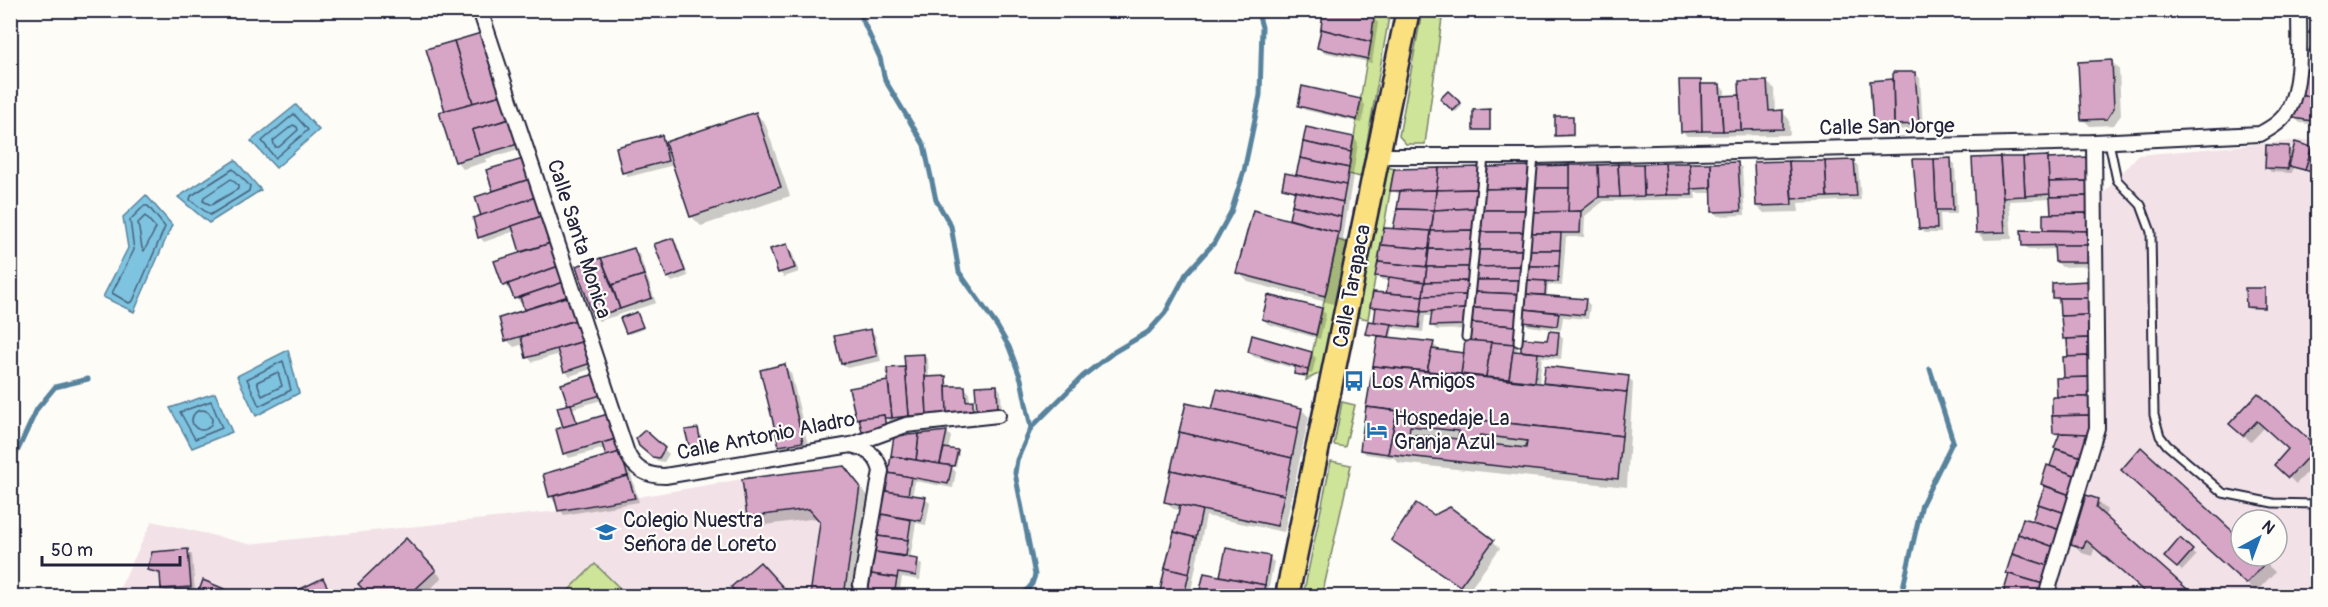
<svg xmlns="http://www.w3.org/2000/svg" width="2328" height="607" font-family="Pangolin,sans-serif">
	<rect width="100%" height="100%" fill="#fdfcf7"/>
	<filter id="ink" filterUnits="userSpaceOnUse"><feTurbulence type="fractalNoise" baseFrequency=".0167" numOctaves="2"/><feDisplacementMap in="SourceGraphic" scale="12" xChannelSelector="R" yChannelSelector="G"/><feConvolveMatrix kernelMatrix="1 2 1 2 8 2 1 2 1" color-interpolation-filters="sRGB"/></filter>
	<g filter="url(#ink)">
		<g fill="#f2e2e8" fill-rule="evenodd">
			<path d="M2303,140L2317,141V596H2054L2106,426L2102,195L2138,155ZM2241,520H2277V556H2241Z"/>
			<polygon points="742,479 860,486 844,596 116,596 152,521 249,544 558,511"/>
		</g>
		<g fill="#cee499" stroke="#78836a" stroke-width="1.5">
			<polygon points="1375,11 1390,11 1361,177 1348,174"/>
			<polygon points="1422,11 1443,11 1425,144 1406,144 1399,136"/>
			<polygon points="1388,167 1394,169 1368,319 1358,317 1383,173"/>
			<polygon points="1338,240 1349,243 1322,372 1306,380"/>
			<polygon points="1342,402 1355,405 1345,447 1334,445"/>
			<polygon points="1331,461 1351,465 1322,596 1303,596"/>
			<polygon points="595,564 628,596 563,596"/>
		</g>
		<g fill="#7ec3df" stroke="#59839d" stroke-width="1.5">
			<polygon points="296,105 319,130 276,168 251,141"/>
			<polygon points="235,160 261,190 209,223 178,197"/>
			<polygon points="146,195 172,225 134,312 103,297 128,248 123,217"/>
			<polygon points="288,350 299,393 256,416 237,376"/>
			<polygon points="215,393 232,432 192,448 170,408"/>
		</g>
		<g fill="#0003">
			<polygon points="1373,18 1378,23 1372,63 1323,52 1319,47"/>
			<polygon points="2318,39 2318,125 2300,123 2295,118 2315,54 2311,51"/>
			<polygon points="428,50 522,148 486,159 486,162 463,169 456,161 447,112"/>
			<polygon points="2112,62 2119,69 2121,115 2114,125 2090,126 2083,119"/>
			<polygon points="1915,73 1920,78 1923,129 1879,130 1874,125 1872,82 1894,81"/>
			<polygon points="1700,81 1705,86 1720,86 1725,90 1725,98 1741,97 1767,82 1774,89 1775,112 1782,112 1789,119 1790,135 1687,136 1682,131"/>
			<polygon points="1448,93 1462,106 1456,112 1442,99"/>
			<polygon points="1360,100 1365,105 1362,123 1305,110 1300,106"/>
			<polygon points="1489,111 1491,131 1476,131 1474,129"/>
			<polygon points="756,114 765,123 790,196 701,226 691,216 674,165 628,177 624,172 661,137 666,143"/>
			<polygon points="1572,117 1574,137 1558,137 1556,135"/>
			<polygon points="1307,128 1354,138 1358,143 1343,239 1348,244 1334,304 1248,282 1238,272 1294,222 1290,219 1296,194 1284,187 1298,177"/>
			<polygon points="2288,148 2294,153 2311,148 2318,157 2318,174 2293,168 2292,173 2271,172 2266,167"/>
			<polygon points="1974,159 2088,159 2094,266 2062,267 2057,262 2056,249 2029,250 2024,245 2044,232 2045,215 2052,216 2052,199 2009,201 2012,239 1985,240 1977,233"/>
			<polygon points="523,160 594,368 570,376 565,371 560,354 532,362 528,357 524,344 514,347 507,340 526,311 523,302 520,303 512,288 509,290 504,285 522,253 515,231 484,242 480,237 483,216 495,192 488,171"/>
			<polygon points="1950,160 1955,164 1957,214 1940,214 1941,233 1925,233 1920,228"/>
			<polygon points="1854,162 1858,166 1861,200 1798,203 1799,212 1764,213 1757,206 1756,163"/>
			<polygon points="1738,164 1742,168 1745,215 1718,216 1713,211 1713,193 1695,193 1696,199 1604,201 1585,216 1584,237 1566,237 1562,286 1548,285 1547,297 1585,300 1590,305 1588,319 1563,317 1561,330 1529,326 1524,321 1538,167"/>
			<polygon points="1478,168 1483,173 1468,329 1437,330 1432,326 1433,316 1425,316 1423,332 1393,328 1391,339 1433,344 1441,351 1465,354 1534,172 1517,353 1522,353 1523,340 1549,342 1559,334 1563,338 1561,359 1542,357 1539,384 1628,378 1633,382 1627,487 1399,463 1394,458 1366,454 1361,449 1379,337 1367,333 1378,324 1377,312 1372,306 1387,294 1390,281 1382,280 1377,275 1395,230 1401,195 1392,190"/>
			<polygon points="672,239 677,244 688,276 672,282 668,277"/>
			<polygon points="787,245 791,250 799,272 784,277 779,272"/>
			<polygon points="634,249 639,254 656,303 599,321 594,316 578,267"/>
			<polygon points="2088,283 2093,287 2094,440 2045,596 2002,596 2010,575 2008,572 2033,522 2046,487 2042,484 2051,468 2060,438 2054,432 2058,399 2066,379 2069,358 2061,303 2054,298"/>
			<polygon points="2264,290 2266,309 2249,309 2247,307"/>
			<polygon points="1321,310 1326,314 1320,339 1268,324 1263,319"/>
			<polygon points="639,316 644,329 629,334 627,332"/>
			<polygon points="870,330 875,335 881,361 847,368 842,363"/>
			<polygon points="1249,352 1311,353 1316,358 1312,374 1309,373 1308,378 1297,375 1296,369 1254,357"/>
			<polygon points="924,355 928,360 929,379 945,378 950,388 964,387 969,392 970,402 978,407 997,386 1001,391 1002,413 983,415 977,409 977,415 891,422 885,417 888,430 865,433 858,418 851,389 890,382"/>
			<polygon points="784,366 791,373 809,449 787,453 780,445"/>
			<polygon points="604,395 605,399 571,409 578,425 607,416 627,461 639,502 564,515 550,496 608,457 605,448 569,458 565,453 570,402 570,406"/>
			<polygon points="2258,395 2318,450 2318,461 2296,484 2276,465 2290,450 2265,427 2251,442 2231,424"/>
			<polygon points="1301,409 1309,417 1284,532 1206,516 1190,596 1160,596 1180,510 1173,509 1166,501 1213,411"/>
			<polygon points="698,429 703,449 693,451 691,449"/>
			<polygon points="645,432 669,454 664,462 658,461 645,451"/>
			<polygon points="947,432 951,437 948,450 959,453 956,467 950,466 956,472 953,488 915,481 912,497 925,499 930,503 926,525 916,523 910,559 922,565 920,580 902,577 899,596 869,596 895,438"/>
			<polygon points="853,478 869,497 854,596 811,596 821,521 818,518 758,526 749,516"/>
			<polygon points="2132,479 2241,541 2241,556 2258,556 2275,572 2256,592"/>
			<polygon points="2097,501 2107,510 2105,517 2192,596 2150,596 2095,547 2092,556 2082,553 2073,543"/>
			<polygon points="1434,516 1493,541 1500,548 1468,592 1393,540"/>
			<polygon points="406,540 442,578 423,596 372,596 360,584"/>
			<polygon points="2180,540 2196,556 2182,571 2166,557"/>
			<polygon points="1227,549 1269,558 1274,562 1267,596 1216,596 1206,594 1202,590 1221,578"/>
			<polygon points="187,551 192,555 195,591 167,593 162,588 161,576 149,570"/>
			<polygon points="769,573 790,596 741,596 733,588"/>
			<polygon points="322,580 333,596 289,596"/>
			<polygon points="204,582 237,596 198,596"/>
		</g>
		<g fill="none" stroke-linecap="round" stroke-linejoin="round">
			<g stroke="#47627d" stroke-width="1.5">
				<polygon points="294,114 308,130 275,158 262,141"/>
				<polygon points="293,125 297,127 298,130 279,147 275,147 273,141"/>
				<polygon points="233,169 250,186 249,191 210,215 190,200 191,196"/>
				<polygon points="231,179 238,185 238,189 211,205 203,201 204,197"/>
				<polygon points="144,206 148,206 165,227 133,301 129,303 112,293 134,250 130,220"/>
				<polygon points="145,216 156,228 144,251 142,248 138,223"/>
				<polygon points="283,361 291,390 259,406 247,379"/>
				<polygon points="278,372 282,386 262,396 257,382"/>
				<polygon points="211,401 222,428 195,439 180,412"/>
				<circle cx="202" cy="420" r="10"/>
			</g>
			<g stroke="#59839d" stroke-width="5">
				<polyline points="858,10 880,58 885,80 924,145 936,200 951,226 959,272 997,326 1009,347 1021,379 1031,428 1017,460 1015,473 1035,575 1032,584 1022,596"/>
				<polyline points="1031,428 1083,376 1114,352 1148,332 1165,313 1186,274 1214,243 1231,212 1244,171 1260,95 1262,27 1257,10"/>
				<polyline points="10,467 37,409 55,387 88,379"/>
				<polyline points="1901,596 1922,504 1953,441 1930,369"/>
			</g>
		</g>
		<g fill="#d7a6c6" stroke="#22223b" stroke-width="1.5" fill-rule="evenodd">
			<polygon points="1323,10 1345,10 1374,17 1371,42 1321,29"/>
			<polygon points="2318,17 2318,37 2309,33"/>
			<polygon points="1321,29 1371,42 1368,59 1317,48"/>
			<polygon points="481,33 502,95 473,103 454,41"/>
			<polygon points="2317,37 2318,37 2318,55 2309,51"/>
			<polygon points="454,41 473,103 445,111 426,49"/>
			<polygon points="2314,53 2318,55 2318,75 2307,71"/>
			<polygon points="2112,60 2114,108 2107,119 2081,120 2078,62"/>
			<polygon points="2307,71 2318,75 2318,100 2301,94"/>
			<polygon points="1893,72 1915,72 1919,124 1894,125"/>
			<polygon points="1893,79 1894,125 1873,126 1870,81"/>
			<polygon points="1679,80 1701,80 1702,131 1681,132"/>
			<polygon points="1739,81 1767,81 1769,111 1783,110 1783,129 1741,130"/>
			<polygon points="1701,84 1720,84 1723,131 1702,131"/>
			<polygon points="1302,86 1361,99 1357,120 1298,106"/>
			<polygon points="1448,91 1461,103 1453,111 1440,99"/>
			<polygon points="2301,94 2318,100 2318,122 2293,118"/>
			<polygon points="502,95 510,119 472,130 480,155 455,162 439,112"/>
			<polygon points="1740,95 1741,130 1723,131 1721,96"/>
			<polygon points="1490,109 1490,130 1473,130 1473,110"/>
			<polygon points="756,112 781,187 690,217 665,142"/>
			<polygon points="1555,116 1573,116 1573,135 1555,136"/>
			<polygon points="510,119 518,144 480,155 472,130"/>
			<polygon points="1306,127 1354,137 1351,152 1303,142"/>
			<polygon points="662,135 668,161 622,173 616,147"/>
			<polygon points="1303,142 1351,152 1349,168 1300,158"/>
			<polygon points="2295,142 2312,147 2305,170 2289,166"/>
			<polygon points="2266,145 2289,146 2288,169 2265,168"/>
			<polygon points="2310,153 2318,156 2318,174 2305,170"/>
			<polygon points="2048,156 2050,194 2025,196 2023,157"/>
			<polygon points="2000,157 2005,232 1976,233 1972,158"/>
			<polygon points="2000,157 2023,157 2025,196 2003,197"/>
			<polygon points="2088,157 2089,181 2049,182 2048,159"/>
			<polygon points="1300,158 1349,168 1346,185 1296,175"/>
			<polygon points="1951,158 1953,210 1936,210 1934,159"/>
			<polygon points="523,159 530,179 493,191 486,170"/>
			<polygon points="1913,159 1934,159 1937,229 1919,229"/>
			<polygon points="1854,160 1857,196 1827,197 1825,161"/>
			<polygon points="1789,161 1792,205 1756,206 1754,162"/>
			<polygon points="1789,161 1825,161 1827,197 1792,199"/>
			<polygon points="1738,162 1741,211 1712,212 1711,163"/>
			<polygon points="1665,163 1690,163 1692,195 1667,195"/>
			<polygon points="1665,163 1667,195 1644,196 1643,164"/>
			<polygon points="1690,163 1711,163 1711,188 1691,189"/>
			<polygon points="1618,164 1620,197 1599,197 1598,165"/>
			<polygon points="1618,164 1643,164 1644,196 1620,197"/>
			<polygon points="1569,165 1598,165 1599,197 1581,211 1568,212"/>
			<polygon points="1569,165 1569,188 1535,188 1536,166"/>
			<polygon points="1530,166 1528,188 1485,189 1488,167"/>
			<polygon points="1479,167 1477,189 1436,190 1439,168"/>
			<polygon points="1439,168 1436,190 1390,191 1394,169"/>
			<polygon points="1285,173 1346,185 1343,202 1282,188"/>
			<polygon points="530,179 536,197 481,216 475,197"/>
			<polygon points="2089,181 2089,196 2050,197 2049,182"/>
			<polygon points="1528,188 1526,210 1483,210 1485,189"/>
			<polygon points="1535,188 1569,188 1568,212 1533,212"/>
			<polygon points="1477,189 1475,208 1434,210 1436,190"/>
			<polygon points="1436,190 1434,210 1397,209 1400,191"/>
			<polygon points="1295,191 1343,202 1341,217 1292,205"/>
			<polygon points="2089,196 2089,213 2051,214 2050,197"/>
			<polygon points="536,197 542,216 478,238 473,218"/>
			<polygon points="1292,205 1341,217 1339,233 1289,219"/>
			<polygon points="1475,208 1473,230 1431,231 1434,210"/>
			<polygon points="1397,209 1434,210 1431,231 1393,229"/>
			<polygon points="1253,210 1339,233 1325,296 1236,273"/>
			<polygon points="1483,210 1526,210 1524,232 1481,232"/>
			<polygon points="1581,211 1580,233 1531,233 1533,212"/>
			<polygon points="2089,213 2089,231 2043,230 2043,214"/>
			<polygon points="542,216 551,243 520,252 512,226"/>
			<polygon points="1384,228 1431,231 1429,249 1381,245"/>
			<polygon points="1473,230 1471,250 1429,249 1431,231"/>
			<polygon points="2021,230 2089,231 2089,245 2022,246"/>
			<polygon points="1481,232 1524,232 1522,250 1479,250"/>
			<polygon points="1531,233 1561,233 1560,250 1529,250"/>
			<polygon points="673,238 685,271 667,278 654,244"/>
			<polygon points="551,243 559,266 503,286 494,261"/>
			<polygon points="787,244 795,268 778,273 770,249"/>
			<polygon points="1381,245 1429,249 1427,267 1378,262"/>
			<polygon points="2054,245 2089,245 2090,262 2055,262"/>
			<polygon points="634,248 644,275 612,285 601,258"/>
			<polygon points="1429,249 1471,250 1469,267 1427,267"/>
			<polygon points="1479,250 1522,250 1521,266 1477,267"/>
			<polygon points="1529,250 1560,250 1559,266 1528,266"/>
			<polygon points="601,258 620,309 593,317 576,266"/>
			<polygon points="1378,262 1427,267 1425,282 1375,276"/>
			<polygon points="559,266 564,282 514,299 508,284"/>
			<polygon points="1521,266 1520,280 1476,280 1477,267"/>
			<polygon points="1528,266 1559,266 1558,282 1526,280"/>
			<polygon points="1427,267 1469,267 1468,281 1425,282"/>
			<polygon points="644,275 652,298 620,309 612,285"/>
			<polygon points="1389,277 1425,282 1423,296 1386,293"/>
			<polygon points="1476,280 1520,280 1519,294 1474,292"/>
			<polygon points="1526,280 1546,281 1545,295 1525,294"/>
			<polygon points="1468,281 1466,295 1423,296 1425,282"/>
			<polygon points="2088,281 2090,298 2052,298 2052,283"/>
			<polygon points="564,282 569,296 524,310 520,297"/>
			<polygon points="2245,288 2265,288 2265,308 2246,307"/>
			<polygon points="1373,292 1423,296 1421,312 1370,307"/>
			<polygon points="1474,292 1519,294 1517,310 1473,308"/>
			<polygon points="1525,294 1586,299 1584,315 1524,309"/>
			<polygon points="1268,295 1322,308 1316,335 1262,319"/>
			<polygon points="1466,295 1465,309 1421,312 1423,296"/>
			<polygon points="569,296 576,320 505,341 499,318"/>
			<polygon points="2059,298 2090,298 2090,315 2060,316"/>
			<polygon points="1376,307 1421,312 1419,328 1374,322"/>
			<polygon points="1473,308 1517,310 1516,326 1471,323"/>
			<polygon points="1465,309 1463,325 1430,326 1432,311"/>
			<polygon points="1524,309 1559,313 1557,326 1523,322"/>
			<polygon points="637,312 643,327 626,333 620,318"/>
			<polygon points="2090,315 2090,338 2063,339 2061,316"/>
			<polygon points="576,320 584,341 526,358 521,337"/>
			<polygon points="1368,321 1392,324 1389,337 1365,334"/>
			<polygon points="1471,323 1516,326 1514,344 1469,341"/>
			<polygon points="871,329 877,356 841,364 834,336"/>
			<polygon points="1549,331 1559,332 1557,355 1521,351 1521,338 1547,340"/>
			<polygon points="1252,335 1312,352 1308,370 1248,352"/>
			<polygon points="1378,336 1434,342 1427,371 1373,366"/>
			<polygon points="2090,338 2091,356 2068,357 2067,339"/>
			<polygon points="1465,340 1491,342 1486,377 1461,374"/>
			<polygon points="584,341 591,363 564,372 557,349"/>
			<polygon points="1491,342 1514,344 1509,379 1486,377"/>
			<polygon points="1432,349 1464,353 1461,374 1427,371"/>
			<polygon points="1513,351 1538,353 1535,382 1509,379"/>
			<polygon points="924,354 927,415 909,416 904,355"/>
			<polygon points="2091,356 2091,377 2064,378 2063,357"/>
			<polygon points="785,364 803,442 779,446 760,370"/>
			<polygon points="1295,366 1308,370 1307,376 1294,374"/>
			<polygon points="1373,366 1627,392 1622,436 1366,407"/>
			<polygon points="1545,366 1629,376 1627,392 1543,383"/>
			<polygon points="905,367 909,416 892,418 887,368"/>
			<polygon points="595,374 601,395 568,405 561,384"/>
			<polygon points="946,376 947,413 927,415 925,377"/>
			<polygon points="2091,377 2091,397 2057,397 2056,378"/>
			<polygon points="888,381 892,418 884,418 884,415 856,419 849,388"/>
			<polygon points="997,385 998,409 977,410 975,386"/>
			<polygon points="946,386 965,386 966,401 973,400 973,411 947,413"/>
			<polygon points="1217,389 1302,408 1298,428 1212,409"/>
			<polygon points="2258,393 2317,447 2288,478 2274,465 2288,449 2257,421 2243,436 2229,424"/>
			<polygon points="2052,397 2091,397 2091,415 2052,416"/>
			<polygon points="1186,403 1298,428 1292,458 1179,432"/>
			<polygon points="571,404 577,423 563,427 557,407"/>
			<polygon points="1366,407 1397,411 1388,454 1360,450"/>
			<path d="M1397,411L1622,436L1618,479L1388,454ZM1410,426L1459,431L1458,439L1409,434ZM1480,435L1527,441L1526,448L1479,443Z"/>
			<polygon points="608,414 616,439 563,454 556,429"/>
			<polygon points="884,415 886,428 862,432 859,418"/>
			<polygon points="2091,415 2090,434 2053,433 2052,416"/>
			<polygon points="698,428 702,448 690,450 685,430"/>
			<polygon points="645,430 665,448 659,458 652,457 639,446 636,438"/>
			<polygon points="947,431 940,464 916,460 919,434"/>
			<polygon points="1179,432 1292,458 1284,495 1171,470"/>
			<polygon points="2060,433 2090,434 2082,457 2054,448"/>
			<polygon points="919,434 916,460 891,456 894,436"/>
			<polygon points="616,439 620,452 606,457 602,443"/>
			<polygon points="2141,447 2241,539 2241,556 2260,556 2266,562 2246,584 2121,470"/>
			<polygon points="944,448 958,450 954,466 940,464"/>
			<polygon points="2056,449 2082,457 2077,476 2050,466"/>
			<polygon points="620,452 628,476 549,497 543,474"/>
			<polygon points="891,456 952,466 948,484 888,473"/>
			<polygon points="2047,465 2077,476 2070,495 2041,484"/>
			<polygon points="844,466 860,486 844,596 810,596 820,522 809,509 747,517 742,479"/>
			<polygon points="1171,470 1284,495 1277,526 1164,502"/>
			<polygon points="888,473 911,477 908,495 885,491"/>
			<polygon points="628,476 635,498 558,511 554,496"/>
			<polygon points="2045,486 2070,495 2065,513 2038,504"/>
			<polygon points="885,491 926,497 921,521 881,514"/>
			<polygon points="2086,495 2098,499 2096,508 2195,596 2149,596 2086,540 2083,548 2071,544"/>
			<polygon points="1416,503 1434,515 1450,507 1494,540 1460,586 1391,540"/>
			<polygon points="2038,504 2065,513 2060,530 2032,521"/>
			<polygon points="1180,505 1202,510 1196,538 1174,532"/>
			<polygon points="881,514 911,520 908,540 877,536"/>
			<polygon points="2023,518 2060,530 2054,547 2018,534"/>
			<polygon points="1174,532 1196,538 1189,574 1165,568"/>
			<polygon points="2018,534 2054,547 2049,566 2012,554"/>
			<polygon points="877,536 908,540 906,556 875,552"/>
			<polygon points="406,538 436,570 408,596 370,596 358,584"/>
			<polygon points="2180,538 2193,550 2177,568 2164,557"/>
			<polygon points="1226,548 1270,556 1265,585 1220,576"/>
			<polygon points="188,549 191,587 161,589 160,573 147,570 152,552"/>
			<polygon points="875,552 918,559 916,576 898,573 897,578 871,574"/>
			<polygon points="2012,554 2049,566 2043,584 2006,573"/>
			<polygon points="760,562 791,596 739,596 731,587"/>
			<polygon points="1165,568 1189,574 1184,596 1159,596"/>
			<polygon points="1204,573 1265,585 1262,596 1228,596 1200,590"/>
			<polygon points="871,574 897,578 894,596 868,593"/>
			<polygon points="2009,574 2043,584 2039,596 2013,596 2003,594"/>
			<polygon points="323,578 332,596 286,596"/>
			<polygon points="203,580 241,596 197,596"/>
		</g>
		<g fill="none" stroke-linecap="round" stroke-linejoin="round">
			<g stroke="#22223b" stroke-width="11">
				<g id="lane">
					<polyline points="2109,142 2117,180 2141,205 2151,232 2154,415 2160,436 2167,445 2223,493 2273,503 2318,504"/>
					<polyline points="1466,337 1484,157"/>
					<polyline points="1518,342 1534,156"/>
				</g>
			</g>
			<g stroke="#22223b" stroke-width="18">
				<g id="street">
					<path d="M480,10L627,453C635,470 647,476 665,476L851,445L906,425L998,415"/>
					<path d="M1377,156H1534L2094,142L2260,134C2271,128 2283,121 2289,109C2302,81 2299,41 2299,10"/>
					<path d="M851,445C867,449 877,455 881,471L859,596"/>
					<polyline points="2046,596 2097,428 2094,142"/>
				</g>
			</g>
			<g stroke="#22223b" stroke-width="27">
				<polyline id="primary" points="1287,596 1408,10"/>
			</g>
			<use href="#lane" stroke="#fdfcf7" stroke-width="7"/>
			<use href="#street" stroke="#fdfcf7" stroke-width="14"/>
			<use href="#primary" stroke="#fbe080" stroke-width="22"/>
		</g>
	</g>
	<defs>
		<g id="bus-bare" transform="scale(1.62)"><path d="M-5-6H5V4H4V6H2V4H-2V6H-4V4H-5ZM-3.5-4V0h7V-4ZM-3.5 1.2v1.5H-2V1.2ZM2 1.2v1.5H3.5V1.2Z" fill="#1f6fb2" stroke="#fdfcf7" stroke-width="2.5" paint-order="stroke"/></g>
		<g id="hotel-bare" transform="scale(1.62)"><path d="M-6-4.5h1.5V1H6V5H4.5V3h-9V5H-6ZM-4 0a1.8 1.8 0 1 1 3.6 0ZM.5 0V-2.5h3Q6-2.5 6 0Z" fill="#1f6fb2" stroke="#fdfcf7" stroke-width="2.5" paint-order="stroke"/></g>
		<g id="school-bare" transform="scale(1.62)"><path d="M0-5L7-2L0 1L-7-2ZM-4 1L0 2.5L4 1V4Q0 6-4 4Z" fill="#1f6fb2" stroke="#fdfcf7" stroke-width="2.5" paint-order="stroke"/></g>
	</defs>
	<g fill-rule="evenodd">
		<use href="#bus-bare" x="1354" y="381"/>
		<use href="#hotel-bare" x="1377" y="430"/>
		<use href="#school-bare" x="606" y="532"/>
	</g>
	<g text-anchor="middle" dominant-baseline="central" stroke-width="4.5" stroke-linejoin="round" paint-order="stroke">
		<g font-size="21" fill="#22223b" stroke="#fdfcf7">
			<text transform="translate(1887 127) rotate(-1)">Calle San Jorge</text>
			<text transform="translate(579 239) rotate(72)">Calle Santa Monica</text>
			<text transform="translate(1352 286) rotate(-79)">Calle Tarapaca</text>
			<text transform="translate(766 436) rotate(-11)">Calle Antonio Aladro</text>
		</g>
		<g font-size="21" fill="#22223b" stroke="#fdfcf7" text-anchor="start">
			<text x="1371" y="381">Los Amigos</text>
			<text x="1394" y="418">Hospedaje La<tspan x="1394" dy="24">Granja Azul</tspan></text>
			<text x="623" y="520">Colegio Nuestra<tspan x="623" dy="24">Señora de Loreto</tspan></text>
		</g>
	</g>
	<rect width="2328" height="607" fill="none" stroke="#fdfcf7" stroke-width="36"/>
	<rect x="18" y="18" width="2292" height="571" fill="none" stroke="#22223b" stroke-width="2" filter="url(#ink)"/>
	<g transform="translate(2259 538) rotate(41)"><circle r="28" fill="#fdfcf7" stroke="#a5a5ac" stroke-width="1.5"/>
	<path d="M0-4.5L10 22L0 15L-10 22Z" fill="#1f6fb2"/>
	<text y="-9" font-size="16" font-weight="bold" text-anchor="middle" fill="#22223b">N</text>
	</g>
	<path d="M42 556v9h138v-9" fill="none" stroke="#22223b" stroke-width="3"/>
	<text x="51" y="556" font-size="18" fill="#22223b" stroke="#fdfcf7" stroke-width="4.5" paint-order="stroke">50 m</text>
</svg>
